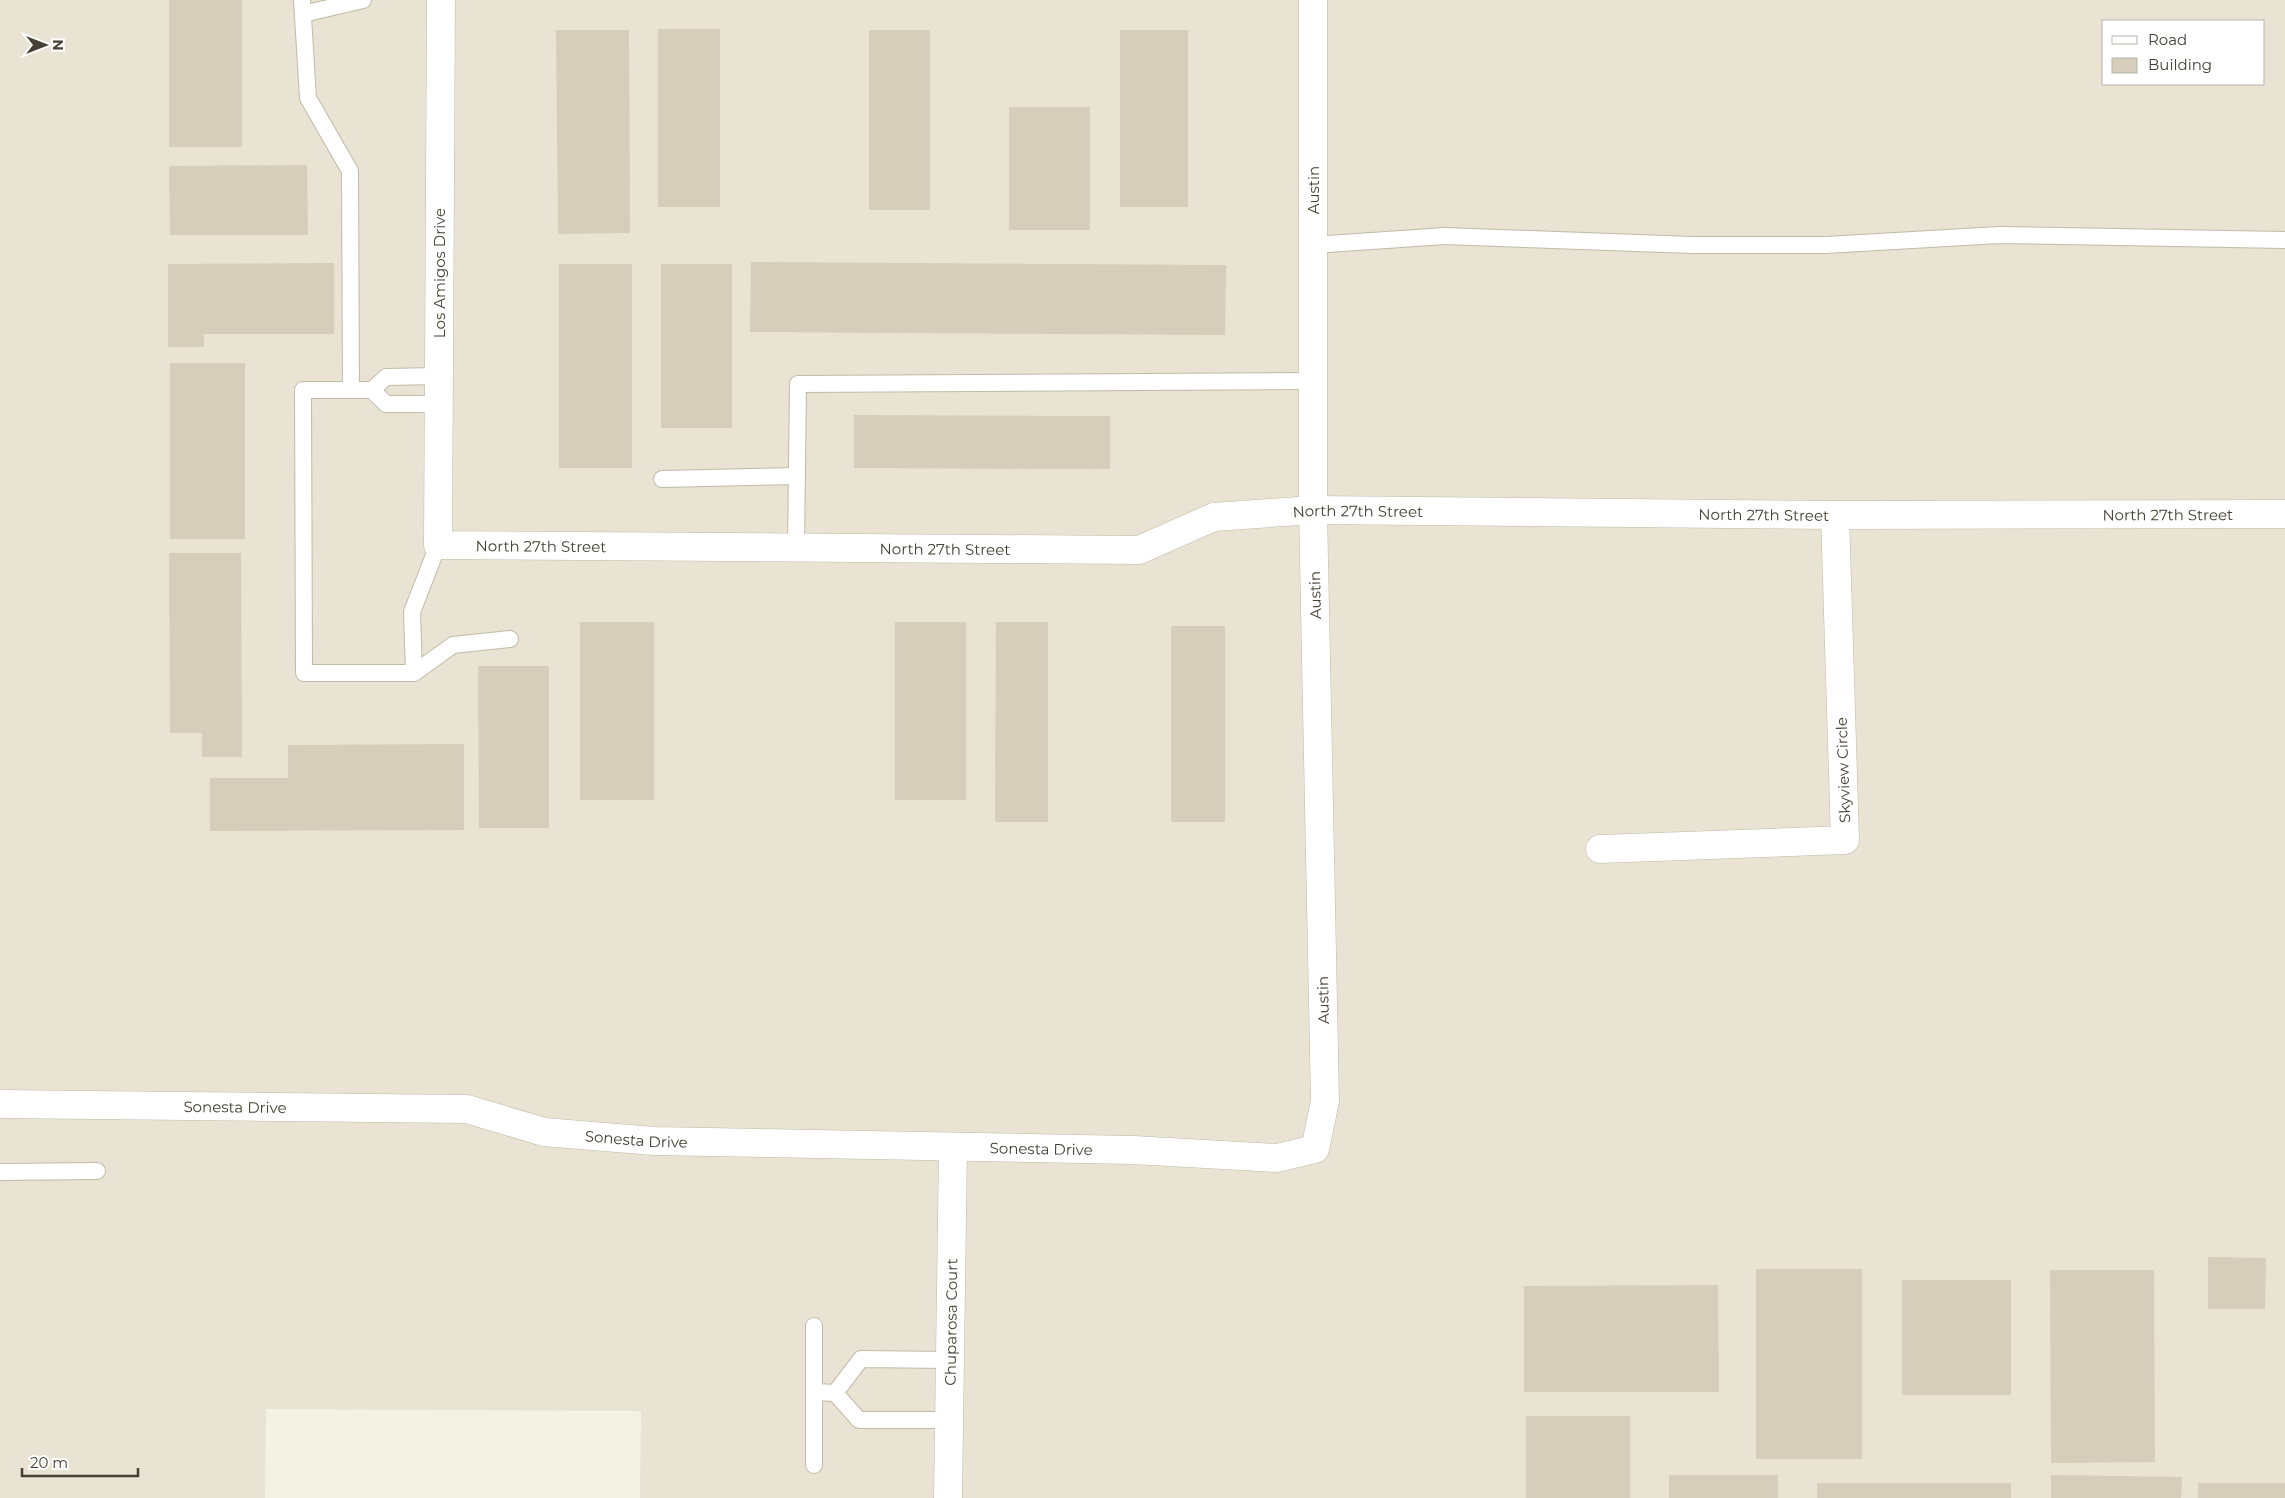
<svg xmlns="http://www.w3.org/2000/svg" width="2285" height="1498" font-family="Montserrat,sans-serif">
	<rect width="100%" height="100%" fill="#f4f1e5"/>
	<path fill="#e8e3d3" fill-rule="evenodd" d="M0,0H2285V1498H640L641,1411L266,1409L265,1498H0ZM2104,21H2264V84H2104Z"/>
	<g fill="#d6ceba">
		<rect x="169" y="0" width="73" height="147"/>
		<rect x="658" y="29" width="62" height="178"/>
		<polygon points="556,30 629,30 630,233 558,234"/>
		<rect x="869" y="30" width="61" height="180"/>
		<rect x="1120" y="30" width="68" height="177"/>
		<rect x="1009" y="107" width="81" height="123"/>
		<polygon points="307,165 308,235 170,235 169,166"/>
		<polygon points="751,262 1226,265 1225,335 750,332"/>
		<polygon points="334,263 334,334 204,334 204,347 168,347 168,264"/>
		<rect x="559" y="264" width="73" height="204"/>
		<rect x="661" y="264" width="71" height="164"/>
		<rect x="170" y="363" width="75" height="176"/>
		<polygon points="854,415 1110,416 1110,469 854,468"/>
		<polygon points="169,553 241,553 242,757 202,757 202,733 170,733"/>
		<rect x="580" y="622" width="74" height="178"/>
		<rect x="895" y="622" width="71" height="178"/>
		<polygon points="996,622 1048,622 1048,822 995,822"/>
		<rect x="1171" y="626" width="54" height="196"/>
		<polygon points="478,666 549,666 549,828 479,828"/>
		<polygon points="464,744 464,830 210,831 210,778 288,778 288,745"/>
		<polygon points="2208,1257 2266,1258 2265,1309 2208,1309"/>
		<rect x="1756" y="1269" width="106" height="190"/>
		<polygon points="2050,1270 2154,1270 2155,1462 2051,1463"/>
		<rect x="1902" y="1280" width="109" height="115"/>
		<polygon points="1718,1285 1719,1392 1524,1392 1524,1286"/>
		<rect x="1526" y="1416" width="104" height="82"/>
		<rect x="1669" y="1475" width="109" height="23"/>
		<polygon points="2051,1475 2182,1477 2181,1498 2051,1498"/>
		<rect x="1817" y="1483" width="194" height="15"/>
		<rect x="2198" y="1483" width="87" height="15"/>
	</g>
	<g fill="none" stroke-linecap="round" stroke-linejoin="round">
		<g stroke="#c0baa7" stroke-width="18">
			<g id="lane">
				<polyline points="302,0 308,98 350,171 351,390 303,390 304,673 414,673 412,612 438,545"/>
				<polyline points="303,14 363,0"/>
				<polyline points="1313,245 1445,236 1692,245 1826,245 1999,235 2285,240"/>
				<polyline points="351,390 372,390 386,404 439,404"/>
				<polyline points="372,390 386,377 439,376"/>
				<polyline points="662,479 797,476"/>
				<polyline points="796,547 798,384 1313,381"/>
				<polyline points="414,673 453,645 510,639"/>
				<polyline points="0,1172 97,1171"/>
				<polyline points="814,1326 814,1465"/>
				<polyline points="815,1392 835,1393 859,1420 949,1420"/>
				<polyline points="835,1393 861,1359 949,1360"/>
			</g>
		</g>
		<g stroke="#c0baa7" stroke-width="29">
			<g id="street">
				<path id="s1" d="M441,0L438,545L1139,550L1214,517L1313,510L1835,515L2285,514"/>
				<polyline points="1600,849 1845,840 1835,515"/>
				<path id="s2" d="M0,1104L467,1109L544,1132L654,1141L1133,1150L1277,1158L1315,1149L1325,1101L1313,510V0"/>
				<path id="s3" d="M948,1498L953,1147"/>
			</g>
		</g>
		<use href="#lane" stroke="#fff" stroke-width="16"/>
		<use href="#street" stroke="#fff" stroke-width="28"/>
	</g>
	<g text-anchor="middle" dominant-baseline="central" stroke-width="4" stroke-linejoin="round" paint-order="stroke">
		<g font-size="15" fill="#464134" stroke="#fff">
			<text transform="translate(1313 190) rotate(-90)">Austin</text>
			<text transform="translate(439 273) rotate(-90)">Los Amigos Drive</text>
			<text stroke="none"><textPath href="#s1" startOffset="1472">North 27th Street</textPath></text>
			<text stroke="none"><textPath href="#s1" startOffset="1878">North 27th Street</textPath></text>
			<text stroke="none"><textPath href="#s1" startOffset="2282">North 27th Street</textPath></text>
			<text stroke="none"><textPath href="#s1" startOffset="648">North 27th Street</textPath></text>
			<text stroke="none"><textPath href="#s1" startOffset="1052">North 27th Street</textPath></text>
			<text transform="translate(1315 595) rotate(-91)">Austin</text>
			<text transform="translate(1843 770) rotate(-92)">Skyview Circle</text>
			<text transform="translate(1323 1000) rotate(-91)">Austin</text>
			<text stroke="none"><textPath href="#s2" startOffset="235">Sonesta Drive</textPath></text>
			<text stroke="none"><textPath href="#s2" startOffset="640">Sonesta Drive</textPath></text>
			<text stroke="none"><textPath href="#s2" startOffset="1045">Sonesta Drive</textPath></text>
			<text stroke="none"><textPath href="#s3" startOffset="176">Chuparosa Court</textPath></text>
		</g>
	</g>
	<rect x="2102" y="20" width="162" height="65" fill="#ffffff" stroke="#b5b3ae"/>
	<rect x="2112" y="36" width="25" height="8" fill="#ffffff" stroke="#b5b3ae"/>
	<text x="2148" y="45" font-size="15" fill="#464134">Road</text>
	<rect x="2112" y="58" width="25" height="15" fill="#d6ceba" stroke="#b5b3ae"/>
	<text x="2148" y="70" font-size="15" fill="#464134">Building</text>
	<g transform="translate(45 45) rotate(90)" stroke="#ffffff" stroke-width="4" paint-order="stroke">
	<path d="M0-4L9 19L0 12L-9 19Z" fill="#464134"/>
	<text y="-8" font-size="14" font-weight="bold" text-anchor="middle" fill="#464134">N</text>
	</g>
	<path d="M22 1468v8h116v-8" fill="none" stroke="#464134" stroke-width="2.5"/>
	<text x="30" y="1468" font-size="15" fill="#464134" stroke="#ffffff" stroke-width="4" paint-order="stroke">20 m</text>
</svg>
